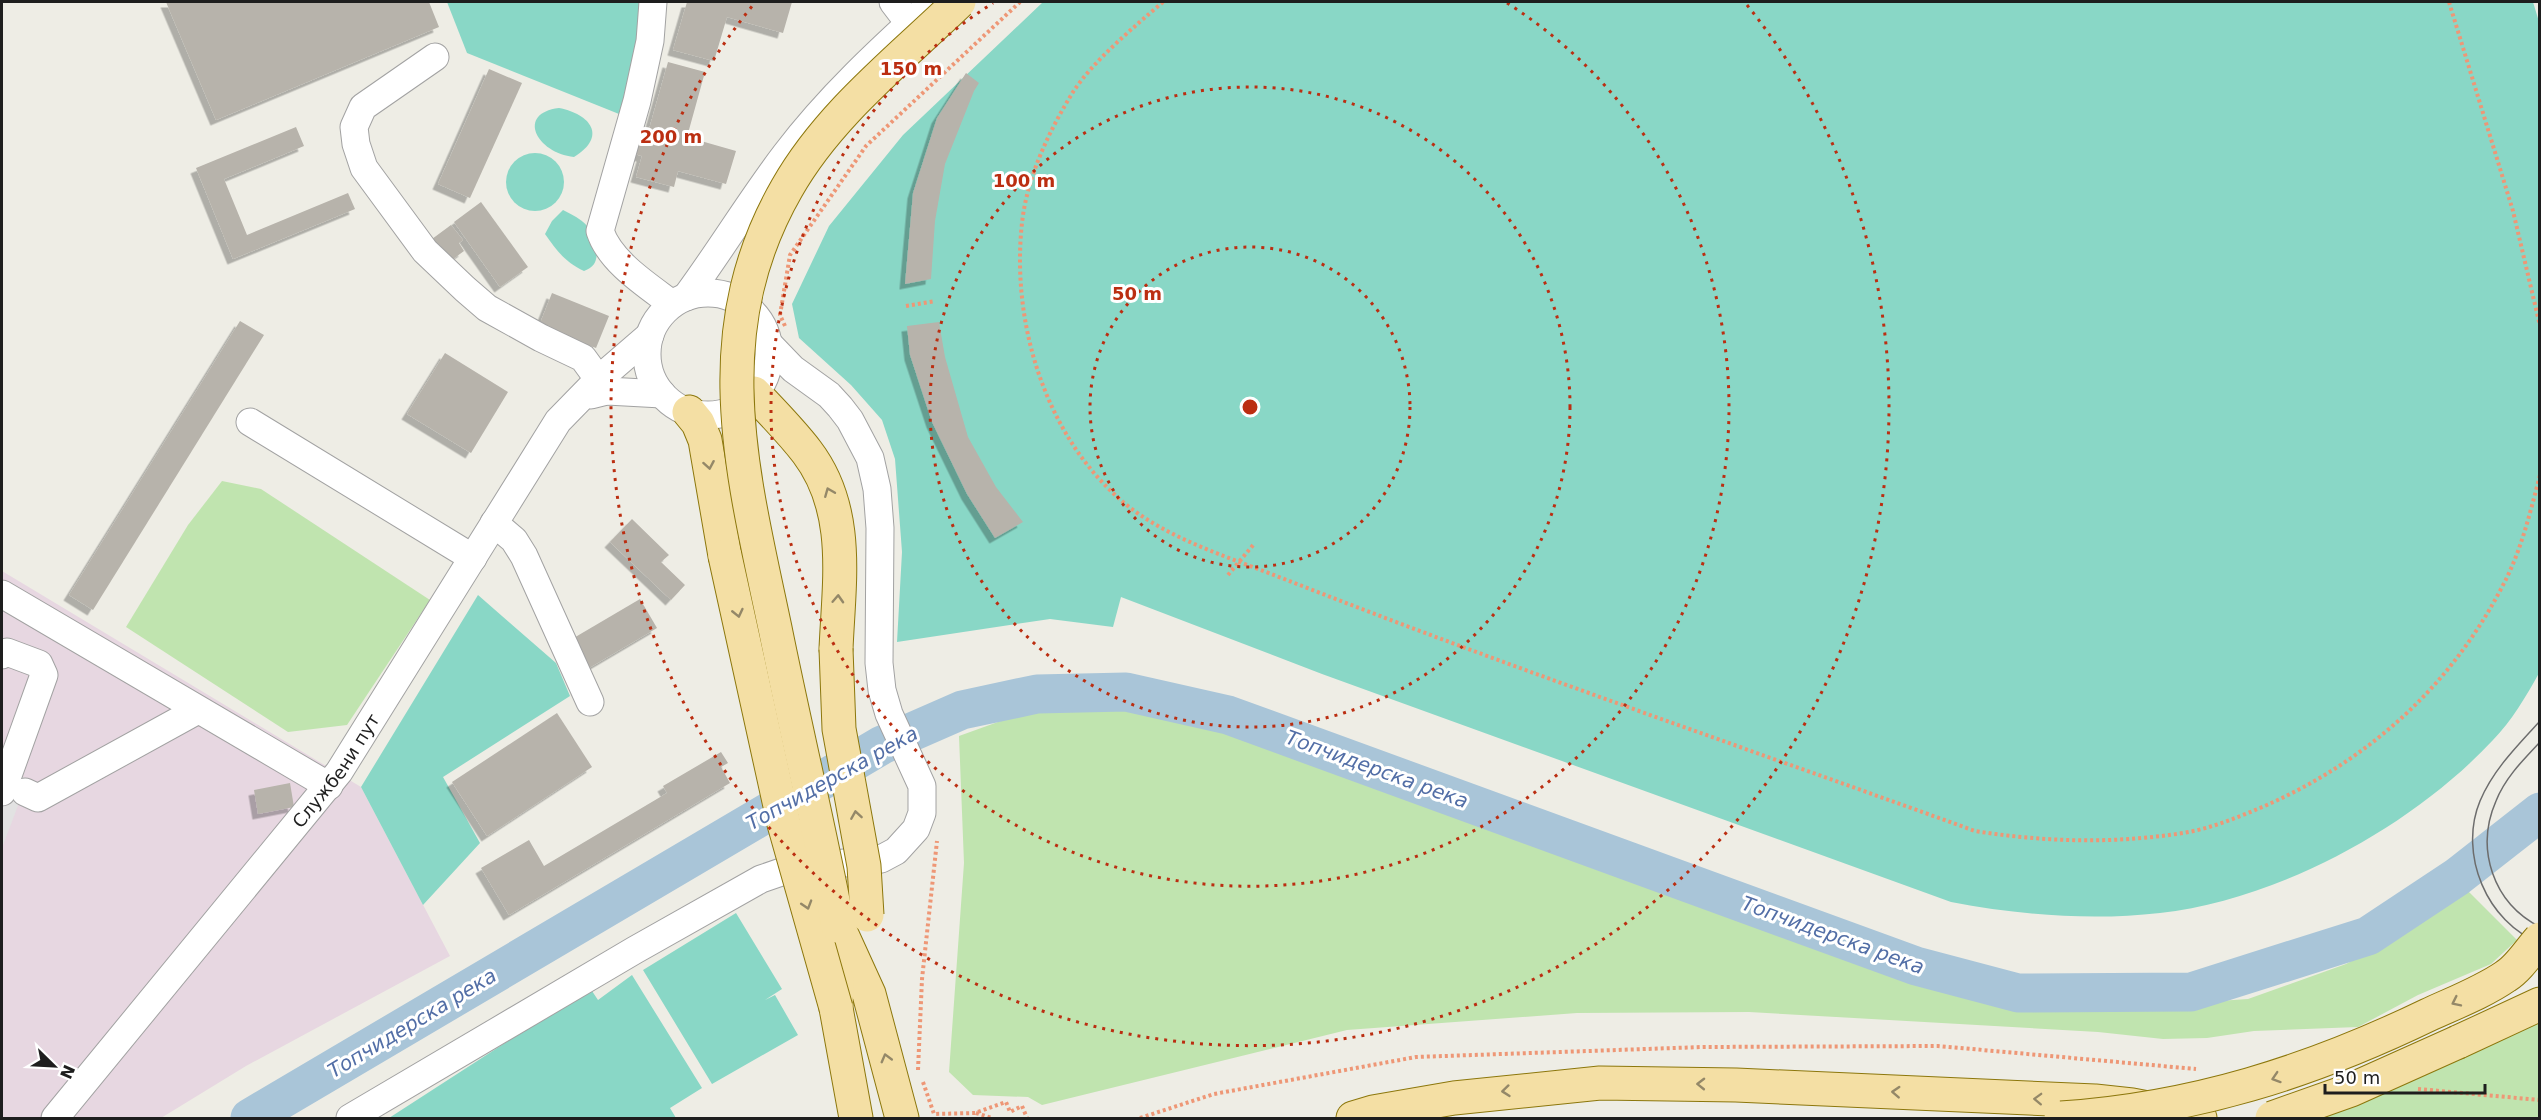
<svg xmlns="http://www.w3.org/2000/svg" width="2541" height="1120" font-family="'DejaVu Sans',sans-serif">
	<defs>
		<filter id="shadow"><feDropShadow dx="-5.5" dy="5.5" stdDeviation="0" flood-color="#0004"/></filter>
	</defs>
	<rect width="100%" height="100%" fill="#eeede5"/>
	<polygon fill="#e7d7e1" points="2,571 361,787 450,956 246,1066 161,1118 2,1118"/>
	<g fill="#c0e4af">
		<polygon points="222,481 261,489 430,600 347,725 288,732 126,627 188,525"/>
		<polygon points="1079,693 1297,750 1607,867 1977,997 2016,1002 2103,1003 2189,1003 2248,999 2346,964 2403,934 2467,890 2517,940 2491,964 2418,995 2358,1027 2254,1031 2207,1038 2163,1039 2098,1032 1749,1012 1577,1013 1347,1030 1042,1105 1028,1097 973,1095 949,1072 964,863 959,736"/>
		<polygon points="2528,1023 2539,1023 2539,1118 2312,1118"/>
	</g>
	<g fill="#89d7c6">
		<polygon points="447,2 643,2 624,116 467,53"/>
		<path d="M1043,2H2533L2540,25L2539,673C2527,695 2511,722 2493,740C2412,827 2278,900 2160,913C2091,921 2019,915 1951,902L1322,674L1121,597L1113,627L1050,619L897,642L902,552L895,459L882,420L851,385L799,338L792,304L829,226L903,135Z"/>
		<path d="M559,108C590,114 608,136 574,157C536,153 516,113 559,108Z"/>
		<circle cx="535" cy="182" r="29"/>
		<path d="M563,210C582,219 598,230 597,253C596,263 594,267 584,271C565,262 557,251 545,234L552,221Z"/>
		<polygon points="478,595 556,663 570,696 443,777 480,843 423,905 361,787"/>
		<polygon points="736,913 782,989 765,1000 775,995 798,1035 712,1084 643,970"/>
		<polygon points="632,975 702,1088 670,1108 676,1118 389,1118 590,988 598,1000"/>
	</g>
	<polygon fill="#e2e2e2" points="2,769 28,779 2,848"/>
	<g fill="none" stroke-linecap="round" stroke-linejoin="round">
		<polyline stroke="#a9c5d8" stroke-width="39" points="250,1118 882,745 962,710 1037,694 1126,692 1228,715 1916,966 2018,993 2191,992 2368,936 2457,877 2540,812"/>
	</g>
	<g fill="#b7b3ab" filter="url(#shadow)">
		<polygon points="166,2 429,2 439,27 216,120"/>
		<polygon points="687,2 792,2 783,33 727,17 714,61 673,50"/>
		<polygon points="668,62 705,72 687,137 736,151 726,184 678,171 674,187 636,177 642,156 631,153 635,136 646,140"/>
		<polygon points="489,69 522,83 470,198 438,184"/>
		<polygon points="966,73 979,83 974,91 945,164 935,221 931,279 905,284 913,193 937,118"/>
		<polygon points="296,127 304,146 224,179 247,235 348,193 355,209 233,259 196,168"/>
		<polygon points="481,202 528,267 500,287 454,222"/>
		<polygon points="451,225 463,240 459,243 464,251 449,262 432,239"/>
		<polygon points="552,293 609,316 596,348 539,326"/>
		<polygon points="240,321 264,335 93,610 69,595"/>
		<polygon points="939,322 945,357 968,437 996,487 1023,522 995,538 967,494 932,422 910,355 907,326"/>
		<polygon points="445,353 508,392 471,453 407,414"/>
		<polygon points="632,519 669,555 661,562 685,585 671,600 610,542"/>
		<polygon points="640,599 657,628 589,668 572,639"/>
		<polygon points="557,713 592,767 487,836 452,782"/>
		<polygon points="721,752 728,763 721,767 730,783 509,915 481,868 529,840 544,866 667,793 663,786"/>
		<polygon points="290,783 294,807 258,814 254,790"/>
	</g>
	<g fill="none" stroke-linecap="round" stroke-linejoin="round">
		<g stroke="#a2a2a2" stroke-width="29">
			<g id="minor">
				<path d="M653,2L650,41L637,101L600,231C610,262 647,285 672,304"/>
				<polyline points="893,2 909,23"/>
				<polyline points="435,57 363,107 354,127 356,144 364,168 425,251 465,289 487,308 541,338 583,358 607,391"/>
				<circle cx="708" cy="354" r="61"/>
				<path d="M686,297C720,251 750,201 785,155C828,98 881,49 933,2"/>
				<polyline points="591,395 607,391 662,394"/>
				<polyline points="250,422 473,558"/>
				<polyline points="494,523 514,540 524,556 590,702"/>
				<polyline points="2,594 329,786"/>
				<polyline points="2,655 7,652 39,664 44,675 2,792"/>
				<polyline points="25,792 38,798 198,710"/>
				<path id="s1" d="M55,1118L339,772L558,421L599,379L650,335"/>
				<polyline points="350,1118 635,950 761,879 790,869 881,859 896,851 916,829 922,813 922,786 889,714 882,690 879,663 880,528 877,489 870,458 850,420 840,407 829,395 793,369 767,342"/>
			</g>
		</g>
		<g stroke="#8c770c" stroke-width="35">
			<g id="major">
				<path d="M754,393C772,412 791,431 807,452C851,510 839,580 836,649"/>
				<polyline points="689,412 698,423 705,440 725,556"/>
				<polyline points="838,926 869,994 902,1118"/>
				<polyline points="837,979 836,1008 856,1118"/>
				<polyline points="2458,1042 2540,1004"/>
				<polyline points="1353,1118 1373,1112 1454,1098 1600,1083 1736,1085 2095,1101 2132,1105 2200,1118"/>
			</g>
		</g>
		<g stroke="#ee9776" stroke-width="4" stroke-dasharray="3 3" stroke-linecap="butt">
			<path d="M1163,2C1135,26 1093,61 1073,92C1049,131 1027,177 1022,223C1011,322 1045,436 1123,502C1158,531 1200,547 1242,563C1280,577 1317,592 1354,606C1560,685 1768,756 1975,831C2044,842 2113,844 2183,833C2209,829 2236,818 2260,808C2365,763 2449,689 2502,587C2521,552 2530,513 2540,475"/>
			<polyline points="2449,2 2513,211 2540,326"/>
			<polyline points="906,306 935,301"/>
			<polyline points="785,326 780,315 790,255 866,146 1020,2"/>
			<polyline points="1228,575 1254,544"/>
			<polyline points="918,1070 922,979 937,841"/>
			<polyline points="923,1082 934,1114 975,1113 1006,1102 1010,1112 1022,1106 1027,1118"/>
			<polyline points="2418,1089 2540,1100"/>
			<polyline points="976,1113 992,1118"/>
			<polyline points="1140,1118 1214,1094 1416,1057 1703,1047 1938,1046 2196,1069"/>
		</g>
		<use href="#minor" stroke="#fff" stroke-width="27"/>
		<use href="#major" stroke="#f4dfa4" stroke-width="33"/>
		<g stroke="#6c6c6c" stroke-width="1.5">
			<path d="M2540,721C2517,746 2493,770 2480,801C2458,854 2487,923 2540,943"/>
			<path d="M2540,742C2523,760 2505,778 2496,801C2475,849 2493,903 2540,927"/>
		</g>
		<g stroke="#8c770c" stroke-width="35" stroke-linecap="butt">
			<g id="major-bridge">
				<polyline points="725,556 784,824 836,1008"/>
				<polyline points="836,649 839,729 864,866 867,915"/>
				<path d="M838,926C819,826 795,727 775,628C743,475 703,334 787,188C829,114 899,60 959,2"/>
				<path d="M2061,1118C2193,1109 2310,1072 2428,1015C2454,1003 2483,992 2506,976C2519,968 2530,950 2540,939"/>
				<polyline points="2272,1118 2351,1090 2458,1042"/>
			</g>
		</g>
		<use href="#major-bridge" stroke="#f4dfa4" stroke-width="33"/>
	</g>
	<defs><path id="oneway-chevron" d="M-2-3.5L2.5 0L-2 3.5" fill="none" stroke-width="1.6" stroke-linecap="round" stroke-linejoin="round" transform="scale(1.5)"/></defs>
	<g stroke="#948868">
		<use href="#oneway-chevron" transform="translate(709 465) rotate(80)"/>
		<use href="#oneway-chevron" transform="translate(829 492) rotate(-112)"/>
		<use href="#oneway-chevron" transform="translate(838 599) rotate(-87)"/>
		<use href="#oneway-chevron" transform="translate(738 613) rotate(77)"/>
		<use href="#oneway-chevron" transform="translate(856 815) rotate(-99)"/>
		<use href="#oneway-chevron" transform="translate(807 905) rotate(73)"/>
		<use href="#oneway-chevron" transform="translate(2456 1002) rotate(154)"/>
		<use href="#oneway-chevron" transform="translate(886 1058) rotate(-105)"/>
		<use href="#oneway-chevron" transform="translate(2276 1078) rotate(162)"/>
		<use href="#oneway-chevron" transform="translate(1701 1084) rotate(-179)"/>
		<use href="#oneway-chevron" transform="translate(1506 1091) rotate(174)"/>
		<use href="#oneway-chevron" transform="translate(1896 1092) rotate(-177)"/>
		<use href="#oneway-chevron" transform="translate(2038 1099) rotate(-178)"/>
	</g>
	<g fill="none" stroke="#bb2e11" stroke-width="3" stroke-dasharray="3 6">
		<circle cx="1250" cy="407" r="160"/>
		<circle cx="1250" cy="407" r="320"/>
		<path d="M1507 3A479 479 0 1 1 993 3"/>
		<path d="M1747 5A639 639 0 1 1 753 5"/>
	</g>
	<g text-anchor="middle" dominant-baseline="central" stroke-width="6" stroke-linejoin="round" paint-order="stroke">
		<g font-size="18" fill="#1e1e1e" stroke="#fff">
			<text stroke="none"><textPath href="#s1" startOffset="447">Службени пут</textPath></text>
		</g>
		<g font-size="20" font-style="italic" fill="#526ea6" stroke="#fff">
			<text transform="translate(1377 769) rotate(20)">Топчидерска река</text>
			<text transform="translate(832 778) rotate(-29)">Топчидерска река</text>
			<text transform="translate(1833 935) rotate(20)">Топчидерска река</text>
			<text transform="translate(412 1023) rotate(-31)">Топчидерска река</text>
		</g>
	</g>
	<circle cx="1250" cy="407" r="9" fill="#bb2e11" stroke="#fff" stroke-width="3"/>
	<g font-size="18" text-anchor="middle" font-weight="bold" fill="#bb2e11" stroke="#fff" stroke-width="6" stroke-linejoin="round" paint-order="stroke">
		<text x="911" y="75">150 m</text>
		<text x="671" y="143">200 m</text>
		<text x="1024" y="187">100 m</text>
		<text x="1137" y="300">50 m</text>
	</g>
	<rect width="2541" height="1120" fill="none" stroke="#1e1e1e" stroke-width="6"/>
	<g transform="translate(54 1066) rotate(114)" stroke="#ffffff" stroke-width="4.5" paint-order="stroke">
	<path d="M0-4.5L10 22L0 15L-10 22Z" fill="#1e1e1e"/>
	<text y="-9" font-size="16" font-weight="bold" text-anchor="middle" fill="#1e1e1e">N</text>
	</g>
	<path d="M2325 1084v9h160v-9" fill="none" stroke="#1e1e1e" stroke-width="3"/>
	<text x="2334" y="1084" font-size="18" fill="#1e1e1e" stroke="#ffffff" stroke-width="4.5" paint-order="stroke">50 m</text>
</svg>
